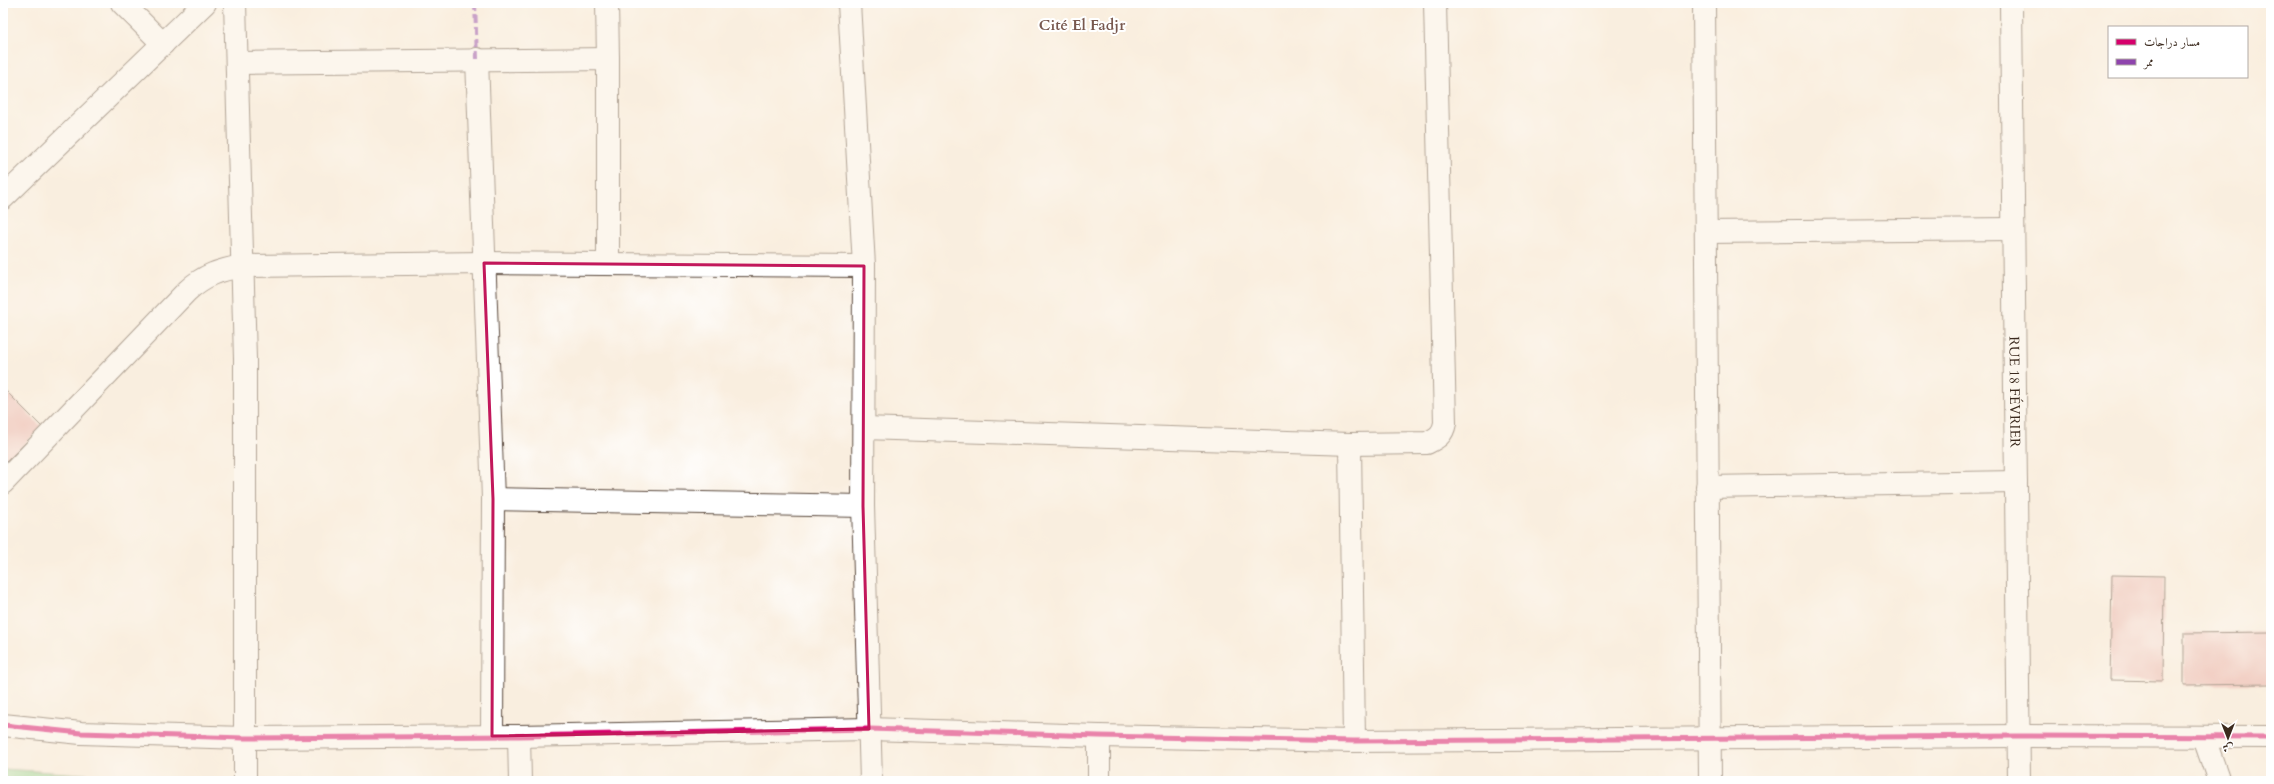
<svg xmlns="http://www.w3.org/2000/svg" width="2274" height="784" font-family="Cardo,Amiri,serif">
	<rect width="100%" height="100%" fill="#fff"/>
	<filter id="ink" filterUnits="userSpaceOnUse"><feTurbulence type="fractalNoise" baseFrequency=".025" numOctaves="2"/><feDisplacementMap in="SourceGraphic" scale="8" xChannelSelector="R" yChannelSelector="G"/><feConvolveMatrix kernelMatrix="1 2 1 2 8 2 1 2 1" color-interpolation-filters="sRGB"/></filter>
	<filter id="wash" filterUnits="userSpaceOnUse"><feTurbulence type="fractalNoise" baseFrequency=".012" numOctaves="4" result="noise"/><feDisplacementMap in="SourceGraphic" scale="16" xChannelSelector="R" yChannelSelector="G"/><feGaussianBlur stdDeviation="0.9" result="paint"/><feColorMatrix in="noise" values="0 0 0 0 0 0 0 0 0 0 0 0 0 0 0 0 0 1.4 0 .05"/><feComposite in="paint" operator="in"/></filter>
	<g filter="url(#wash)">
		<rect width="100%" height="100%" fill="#f9eedf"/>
		<polygon fill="#8fd48e" stroke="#657f56" points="3,769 192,781 3,781"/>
		<g id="blocks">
			<g fill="#e8aca7">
				<polygon points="3,388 42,427 3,465"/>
				<polygon points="2112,575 2164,576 2163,681 2110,680"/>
				<polygon points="2271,632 2271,684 2184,685 2184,633"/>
			</g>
		</g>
	</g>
	<g filter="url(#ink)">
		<use href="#blocks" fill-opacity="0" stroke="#58473b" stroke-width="1"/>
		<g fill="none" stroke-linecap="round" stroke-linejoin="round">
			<g stroke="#58473b" stroke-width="24">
				<g id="minor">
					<polyline points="122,3 163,44"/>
					<polyline points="235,3 245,359 245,781"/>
					<polyline points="607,3 608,59"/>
					<polyline points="849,3 864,266 863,506 871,781"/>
					<polyline points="1704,3 1710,781"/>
					<path id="s1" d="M2011,3L2019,781"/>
					<polyline points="477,59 493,499 492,736"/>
					<polyline points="237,63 608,59 608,264"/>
					<polyline points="3,198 205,3"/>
					<polyline points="1706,232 2013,229"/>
					<path d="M864,428L1350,444L1427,443C1437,438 1443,435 1445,423L1435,3"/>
					<polyline points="1350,444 1354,741"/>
					<path d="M3,483L187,291C204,275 220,270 242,266L484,263L864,266"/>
					<polyline points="1707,487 2016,482"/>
					<polyline points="493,499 863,506"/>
					<polyline points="3,725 81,733 244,738 519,736 869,729 1099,736 1354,741 2018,736 2271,737"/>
					<polyline points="519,736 520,781"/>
					<polyline points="1099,736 1099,781"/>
					<polyline points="2204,738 2219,781"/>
				</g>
			</g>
			<use href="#minor" stroke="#fff" stroke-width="22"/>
			<polyline stroke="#8e44ad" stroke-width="4" stroke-dasharray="8 4" stroke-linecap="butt" points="475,3 477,59"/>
			<g stroke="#fff" stroke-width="8">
				<polyline id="cycleway" points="3,725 81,733 244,738 519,736 869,729 1099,736 1354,741 2018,736 2271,737"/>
			</g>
			<use href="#cycleway" stroke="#d6006c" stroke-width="5"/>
		</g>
	</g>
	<path d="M0 0H2274V784H0ZM484,263L864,266L863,506L869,729L492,736L493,499Z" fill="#f9eedf" fill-opacity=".55" fill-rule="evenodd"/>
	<path fill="none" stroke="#c2185b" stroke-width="3" stroke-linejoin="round" d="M484,263L864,266L863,506L869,729L492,736L493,499Z"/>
	<g text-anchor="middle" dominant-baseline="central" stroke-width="4" stroke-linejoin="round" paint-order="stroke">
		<g font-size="14" fill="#3b2a1e" stroke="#fff">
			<text stroke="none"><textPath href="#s1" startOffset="389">RUE 18 FÉVRIER</textPath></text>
		</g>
		<g font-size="15" font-weight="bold" fill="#78584e" stroke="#fff">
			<text x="1082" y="25">Cité El Fadjr</text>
		</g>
	</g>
	<rect width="2274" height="784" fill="none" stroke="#fff" stroke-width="16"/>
	<rect x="2108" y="26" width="140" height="52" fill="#ffffff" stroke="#b1aaa5"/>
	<rect x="2116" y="39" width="20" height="6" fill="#d6006c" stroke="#b1aaa5"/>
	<text x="2144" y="46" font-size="12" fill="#3b2a1e">مسار دراجات</text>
	<rect x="2116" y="59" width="20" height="6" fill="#8e44ad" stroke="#b1aaa5"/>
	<text x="2144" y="66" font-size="12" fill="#3b2a1e">ممر</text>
	<g transform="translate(2228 738) rotate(180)" stroke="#ffffff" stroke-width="3" paint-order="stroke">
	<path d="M0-3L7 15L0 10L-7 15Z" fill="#3b2a1e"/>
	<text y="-6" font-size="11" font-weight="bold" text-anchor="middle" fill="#3b2a1e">ش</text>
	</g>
</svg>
